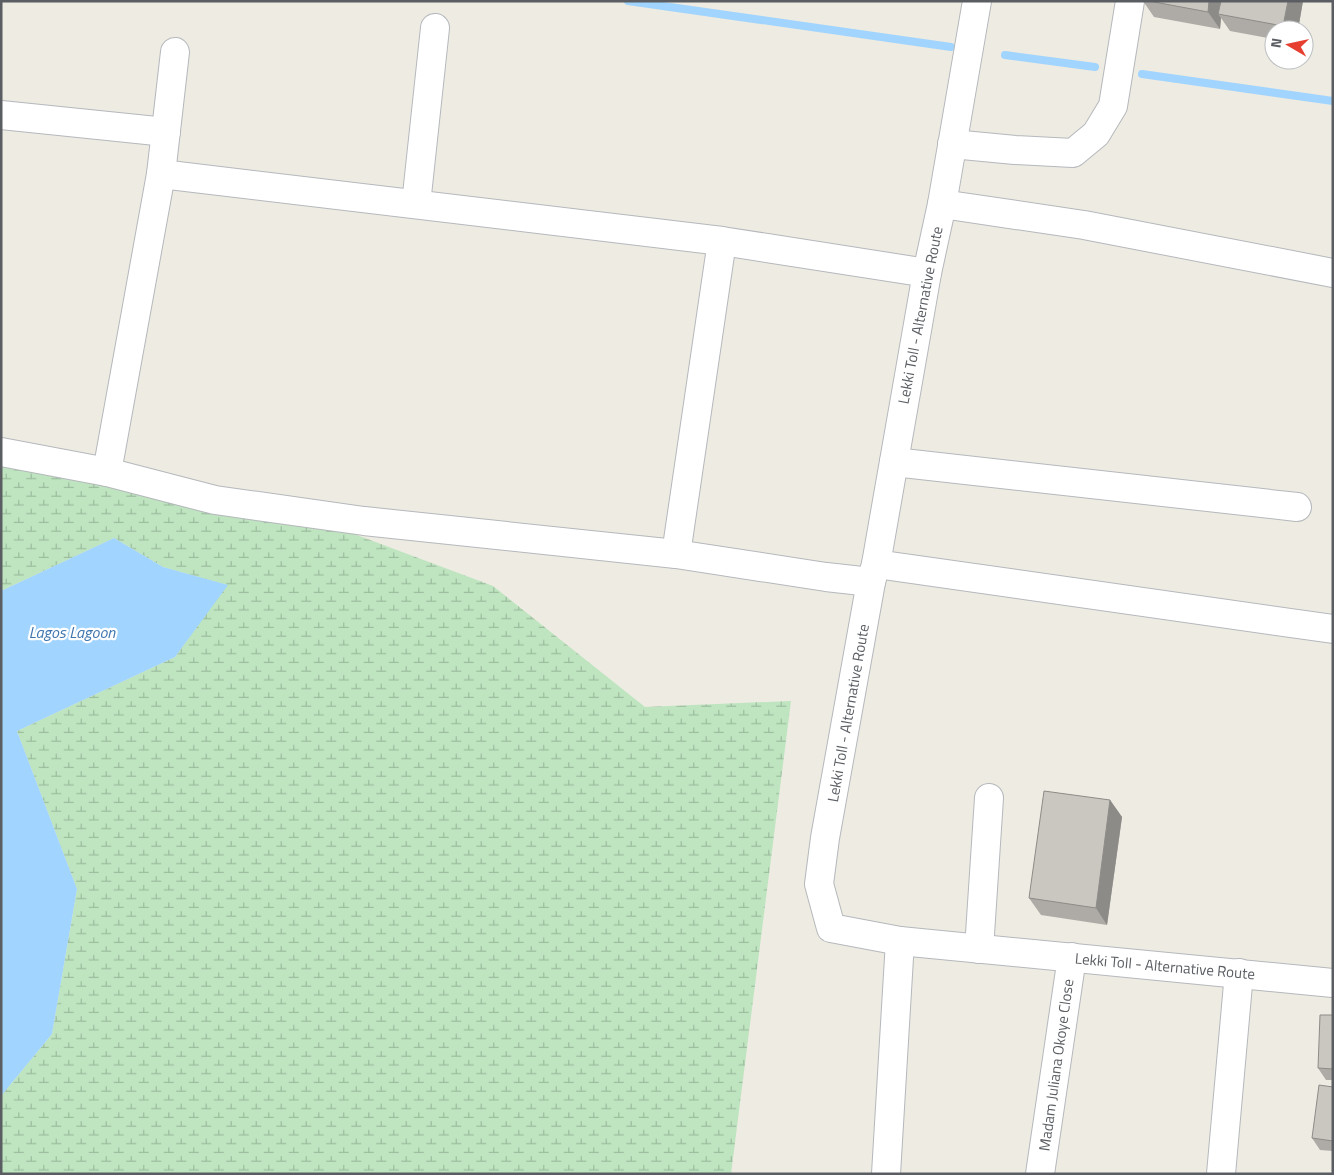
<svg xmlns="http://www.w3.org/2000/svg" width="1334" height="1175" font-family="'Titillium Web',sans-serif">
	<defs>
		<pattern id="wetland-marsh" width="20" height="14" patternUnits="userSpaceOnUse" patternTransform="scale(1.25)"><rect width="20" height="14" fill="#bee5bf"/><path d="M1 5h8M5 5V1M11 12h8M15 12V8" fill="none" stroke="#9dbd9f"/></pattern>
	</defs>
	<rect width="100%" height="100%" fill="#edebe2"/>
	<polygon fill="url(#wetland-marsh)" points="1,436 6,445 258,498 493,586 645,707 791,701 731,1174 1,1174 1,1096 52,1034 77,889 17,731 175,657 227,585 163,567 114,538 1,591"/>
	<polygon fill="#a1d4fe" points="114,538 163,567 228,585 175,657 17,731 77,889 52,1034 1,1096 1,591"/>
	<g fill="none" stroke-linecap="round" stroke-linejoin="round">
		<g stroke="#a1d4fe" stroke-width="8">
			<polyline points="628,1 951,47"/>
			<polyline points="1005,55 1095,67"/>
			<polyline points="1142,74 1333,101"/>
		</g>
		<g stroke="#b5b8bc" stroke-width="30">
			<g id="minor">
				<polyline points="977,1 942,204 927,273 876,564 871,582 825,838 819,884 831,928 900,941 1333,983"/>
				<polyline points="1,115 166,132"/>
				<polyline points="952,144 1015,150 1073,153 1096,134 1113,106 1130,1"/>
				<polyline points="161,174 722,241 927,273"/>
				<polyline points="416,204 435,28"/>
				<polyline points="942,204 1084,225 1333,273"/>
				<polyline points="1,452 107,472 215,500 364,521 676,554 826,577 871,582"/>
				<polyline points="894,462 1297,507"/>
				<polyline points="107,472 161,174 175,52"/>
				<polyline points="676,554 722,241"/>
				<polyline points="876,564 1333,629"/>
				<polyline points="979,949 989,798"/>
				<polyline points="886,1174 900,941"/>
				<polyline points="1040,1174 1072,957"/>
				<polyline points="1221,1174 1239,973"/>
			</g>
		</g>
		<use href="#minor" stroke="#fff" stroke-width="28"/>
	</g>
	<g fill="#aeaba6">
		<polygon points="1143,1 1303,1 1298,30 1274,30 1274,39 1230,31 1221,18 1220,29 1154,17"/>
		<polygon points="1110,800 1122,817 1107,925 1041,915 1029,898"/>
		<polygon points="1333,1015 1333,1080 1326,1080 1318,1068"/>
		<polygon points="1333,1087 1333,1151 1320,1150 1312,1138"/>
	</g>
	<g fill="#8d8b87">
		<polygon points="1209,1 1224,1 1218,14 1221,18 1220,29 1208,12"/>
		<polygon points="1288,1 1303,1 1298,30 1286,30 1283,26"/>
		<polygon points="1110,800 1122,817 1107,925 1096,908"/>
	</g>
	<g fill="#cac7c1" stroke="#8d8b87">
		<polygon points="1149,1 1209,1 1208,12"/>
		<polygon points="1221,1 1288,1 1283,26 1218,14"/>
		<polygon points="1044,791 1110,800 1096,908 1029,898"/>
		<polygon points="1320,1015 1333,1015 1333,1069 1318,1068"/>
		<polygon points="1319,1085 1333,1087 1333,1141 1312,1138"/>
	</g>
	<g text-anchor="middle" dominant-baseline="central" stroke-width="4.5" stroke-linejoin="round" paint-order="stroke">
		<g font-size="15" fill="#5a5e63" stroke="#fff">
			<text transform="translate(920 315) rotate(-79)">Lekki Toll - Alternative Route</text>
			<text transform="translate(848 713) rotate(-80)">Lekki Toll - Alternative Route</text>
			<text transform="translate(1165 966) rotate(5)">Lekki Toll - Alternative Route</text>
			<text transform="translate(1056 1065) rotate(-82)">Madam Juliana Okoye Close</text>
		</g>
		<g font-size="16" font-style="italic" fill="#3f75af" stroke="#fff">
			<text x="72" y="632">Lagos Lagoon</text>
		</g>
	</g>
	<rect width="1334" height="1175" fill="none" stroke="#5a5e63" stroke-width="5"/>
	<g transform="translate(1289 45) rotate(279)"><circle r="24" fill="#ffffff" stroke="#bdbfc1"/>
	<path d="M0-4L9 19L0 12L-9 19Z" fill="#e63f2f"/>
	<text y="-8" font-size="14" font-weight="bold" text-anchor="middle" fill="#5a5e63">N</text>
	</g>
</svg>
